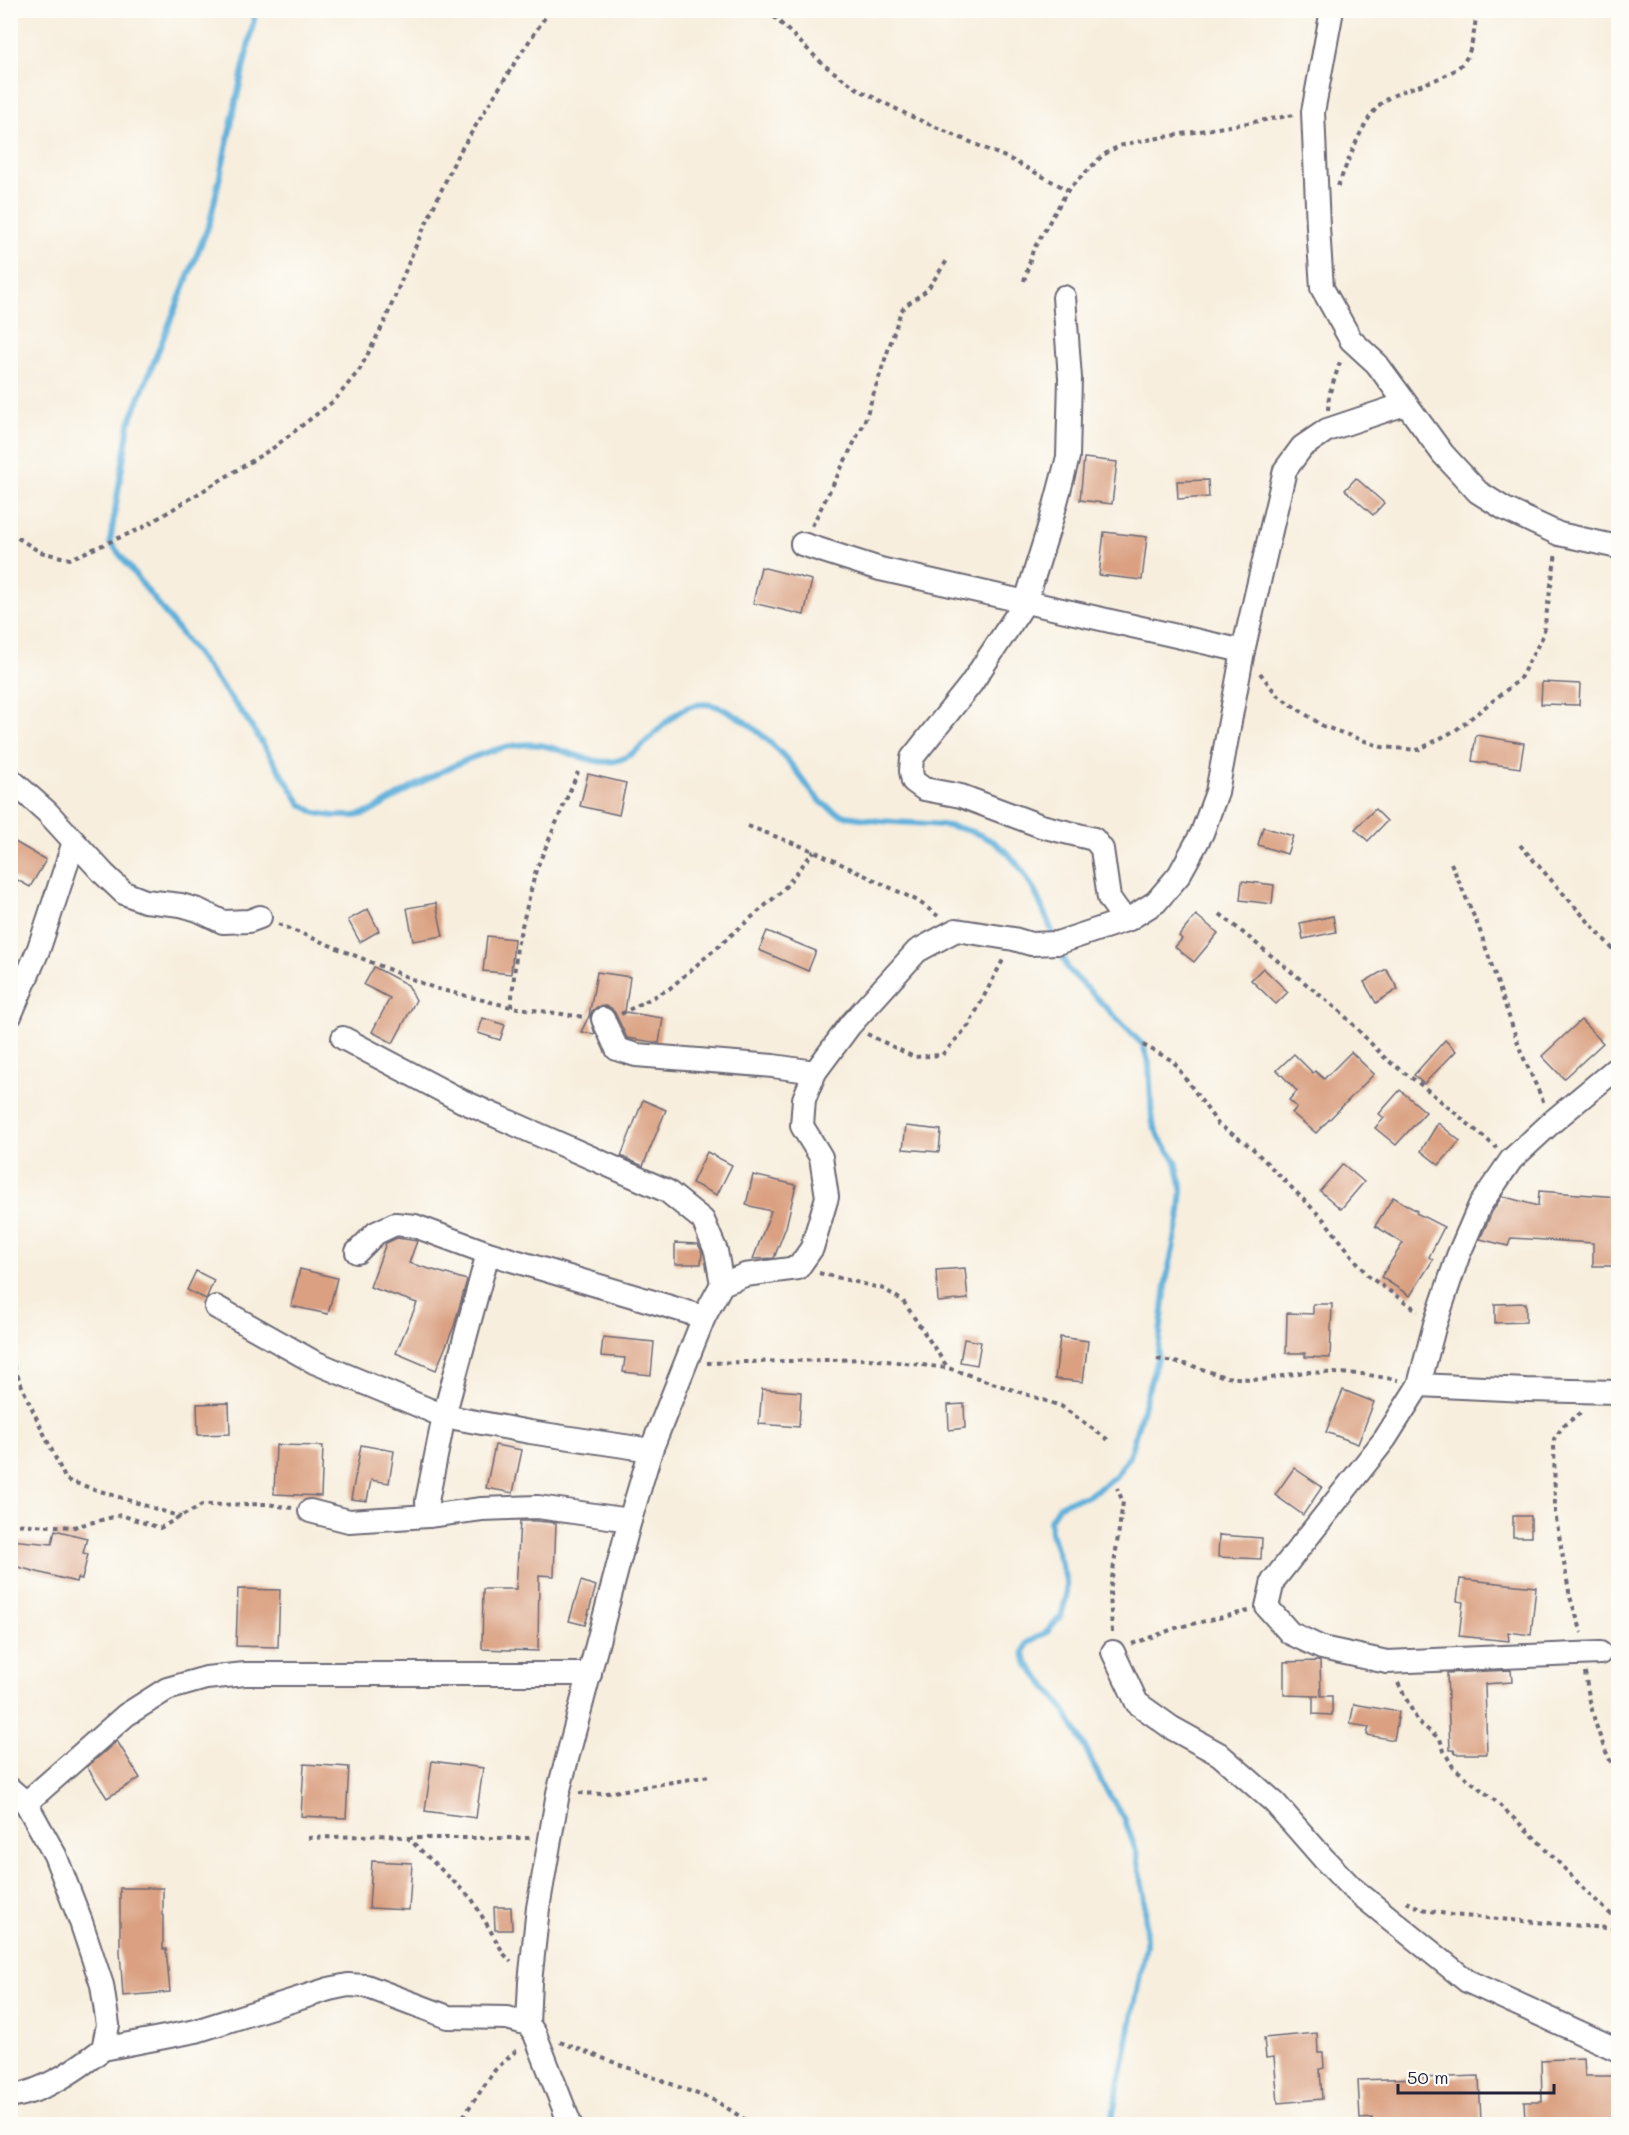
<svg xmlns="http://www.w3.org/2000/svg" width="1629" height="2135" font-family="Mali,sans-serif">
	<rect width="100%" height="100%" fill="#fdfcf7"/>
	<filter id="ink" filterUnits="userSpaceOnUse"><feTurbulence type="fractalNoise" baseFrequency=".0167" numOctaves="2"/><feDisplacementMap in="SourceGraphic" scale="12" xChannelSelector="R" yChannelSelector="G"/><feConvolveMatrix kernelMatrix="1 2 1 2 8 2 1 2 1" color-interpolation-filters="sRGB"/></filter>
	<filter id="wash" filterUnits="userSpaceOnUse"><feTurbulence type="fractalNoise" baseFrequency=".008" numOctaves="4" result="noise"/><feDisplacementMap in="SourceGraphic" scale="24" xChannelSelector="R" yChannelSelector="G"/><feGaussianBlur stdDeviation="1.35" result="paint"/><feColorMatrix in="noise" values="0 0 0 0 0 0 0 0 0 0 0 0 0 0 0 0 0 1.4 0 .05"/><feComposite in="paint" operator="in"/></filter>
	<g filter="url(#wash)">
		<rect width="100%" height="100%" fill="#f7eedd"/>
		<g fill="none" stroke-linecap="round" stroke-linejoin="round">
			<g stroke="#60b0da" stroke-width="6">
				<path d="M256,10L210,222L129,424L110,542L246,718L301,804L316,813L333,816H355L370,812C412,788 490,737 540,745C563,748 596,768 619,760C650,750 668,704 704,704C732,705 772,742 789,762C806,781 814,802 838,813C846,817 856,817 865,819C911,827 965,816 1003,849C1030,873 1042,907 1055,939"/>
				<polyline points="1059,948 1068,969 1143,1045 1149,1064 1152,1121 1160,1139 1176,1161 1182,1189 1179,1221 1167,1277 1157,1359 1129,1457 1115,1477 1088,1496 1068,1501 1058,1507 1050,1520 1051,1533 1066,1580 1066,1598 1061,1616 1047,1632 1027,1643 1024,1652 1026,1662 1062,1706 1083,1743 1102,1783 1124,1818 1136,1851 1145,1900 1146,1945 1111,2124"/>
			</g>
		</g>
		<g id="blocks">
			<g fill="#daa081">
				<polygon points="1084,458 1117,462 1112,504 1080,500"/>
				<polygon points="1356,478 1384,503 1373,515 1345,490"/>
				<polygon points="1208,480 1209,497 1178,499 1177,481"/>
				<polygon points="1104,532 1147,537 1142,580 1099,575"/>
				<polygon points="761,567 812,580 804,615 753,603"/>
				<polygon points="1542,682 1580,684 1579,705 1541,704"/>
				<polygon points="1476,735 1524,743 1520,768 1472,761"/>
				<polygon points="588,774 626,783 619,815 580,806"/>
				<polygon points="1375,809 1387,821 1368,841 1355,829"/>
				<polygon points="1263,827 1293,836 1287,854 1258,845"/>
				<polygon points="10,839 46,860 30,887 10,876"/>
				<polygon points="1242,881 1274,885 1272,904 1240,900"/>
				<polygon points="436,903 443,936 413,941 407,908"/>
				<polygon points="368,909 379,931 360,942 348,920"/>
				<polygon points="1196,915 1218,933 1194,962 1175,947 1182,939 1179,936"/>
				<polygon points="1333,916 1336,932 1303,939 1300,923"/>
				<polygon points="767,931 816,951 808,971 759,950"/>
				<polygon points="487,936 514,939 511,974 483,971"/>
				<polygon points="374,967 408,985 416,1000 393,1043 372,1032 390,998 364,985"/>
				<polygon points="1263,968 1288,992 1276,1004 1251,980"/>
				<polygon points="1386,969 1398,989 1376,1003 1364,982"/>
				<polygon points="597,972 630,977 625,1012 663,1018 659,1043 627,1038 615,1013 611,1008 605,1006 597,1007 592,1011 590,1017 595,1034 581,1032 589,1016"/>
				<polygon points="483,1018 505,1025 500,1040 478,1033"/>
				<polygon points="1581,1020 1603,1043 1564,1079 1542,1056"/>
				<polygon points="1445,1040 1456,1051 1424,1084 1414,1075"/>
				<polygon points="1351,1052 1374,1074 1316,1133 1292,1113 1297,1107 1289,1100 1297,1091 1277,1070 1294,1054 1313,1073 1315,1071 1324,1079"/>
				<polygon points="1400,1090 1426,1112 1396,1145 1375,1128 1384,1118 1379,1114"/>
				<polygon points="643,1100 666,1110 643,1166 621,1156"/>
				<polygon points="1438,1123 1460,1141 1439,1165 1421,1151"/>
				<polygon points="906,1126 941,1130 939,1152 903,1149"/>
				<polygon points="707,1152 732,1165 717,1195 692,1183"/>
				<polygon points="1343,1164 1364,1182 1341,1209 1320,1191"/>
				<polygon points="753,1175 796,1185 786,1227 774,1258 753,1259 771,1211 746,1205"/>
				<polygon points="1539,1191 1618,1197 1618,1266 1593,1266 1593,1243 1511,1238 1508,1246 1480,1239 1492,1212 1502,1196 1538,1206"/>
				<polygon points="1393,1197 1417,1211 1416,1213 1444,1227 1429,1257 1433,1260 1410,1296 1381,1277 1403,1243 1375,1226"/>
				<polygon points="397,1238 417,1241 409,1263 467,1280 454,1326 436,1370 396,1353 417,1303 370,1287 386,1243"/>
				<polygon points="675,1243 698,1244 702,1252 701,1264 675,1264"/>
				<polygon points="965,1268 968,1299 938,1302 936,1270"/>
				<polygon points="300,1269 337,1278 328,1314 291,1306"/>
				<polygon points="196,1271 214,1280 206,1299 187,1290"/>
				<polygon points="1526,1303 1526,1322 1495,1323 1495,1304"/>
				<polygon points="1313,1304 1332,1304 1330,1358 1305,1357 1305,1353 1286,1353 1287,1313 1313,1314"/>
				<polygon points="603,1337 654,1342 651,1375 623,1372 625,1358 601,1356"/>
				<polygon points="1060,1337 1088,1341 1083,1382 1055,1379"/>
				<polygon points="964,1339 981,1342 977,1365 960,1362"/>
				<polygon points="762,1389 801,1392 799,1427 759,1424"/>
				<polygon points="1343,1390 1374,1402 1358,1444 1326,1432"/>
				<polygon points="229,1403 230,1434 198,1435 197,1404"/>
				<polygon points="964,1404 965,1428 949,1430 948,1405"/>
				<polygon points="276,1445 323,1446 321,1496 274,1494"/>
				<polygon points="361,1445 394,1451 389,1483 371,1480 367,1501 351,1499"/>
				<polygon points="495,1445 522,1450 513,1493 486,1488"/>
				<polygon points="1294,1468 1322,1487 1303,1515 1275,1495"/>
				<rect x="1513" y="1516" width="18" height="21"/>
				<polygon points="520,1521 537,1521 556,1523 554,1576 539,1575 538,1651 482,1649 483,1589 516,1589"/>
				<polygon points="55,1530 87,1538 83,1553 88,1554 82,1579 77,1578 76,1582 10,1565 10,1540 52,1544"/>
				<polygon points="1219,1535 1262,1538 1261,1559 1218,1557"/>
				<polygon points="1460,1579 1536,1587 1531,1635 1508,1632 1509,1641 1459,1636 1463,1602 1457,1601"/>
				<polygon points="581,1581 596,1586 585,1625 569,1621"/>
				<polygon points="238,1589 280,1590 278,1647 236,1646"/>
				<polygon points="1320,1661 1321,1696 1332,1696 1332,1715 1313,1714 1313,1696 1319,1696 1284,1695 1284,1662"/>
				<polygon points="1511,1670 1512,1682 1485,1684 1487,1754 1455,1754 1454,1750 1450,1750 1447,1673"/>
				<polygon points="1354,1704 1399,1712 1394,1740 1367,1735 1369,1727 1350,1724"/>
				<polygon points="117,1741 140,1778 107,1798 87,1767"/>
				<polygon points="432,1761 483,1768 476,1818 425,1811"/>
				<polygon points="304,1764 349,1767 346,1818 301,1816"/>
				<polygon points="372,1861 412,1863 409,1910 369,1908"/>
				<polygon points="120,1888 163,1888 163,1949 166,1949 170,1992 123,1996 120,1951"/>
				<polygon points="494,1907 511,1907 512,1930 495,1930"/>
				<polygon points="1317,2033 1318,2053 1323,2053 1324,2068 1320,2069 1322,2099 1278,2103 1274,2057 1266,2058 1264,2038"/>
				<polygon points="1584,2058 1585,2076 1618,2076 1618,2124 1551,2124 1551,2121 1525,2121 1524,2102 1542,2102 1541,2060"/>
				<polygon points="1479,2076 1481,2123 1372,2124 1372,2118 1360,2119 1358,2080"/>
			</g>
		</g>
	</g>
	<g filter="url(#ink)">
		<use href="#blocks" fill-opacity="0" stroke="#6d6974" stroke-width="1.5"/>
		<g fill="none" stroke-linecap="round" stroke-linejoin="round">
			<g stroke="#6d6974" stroke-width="26">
				<g id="minor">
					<polyline points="1332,10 1313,112 1318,227 1322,288 1351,340 1377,364 1443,454 1478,492 1505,509 1559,534 1618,547"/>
					<polyline points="1064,297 1070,378 1068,457 1051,521 1026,601 971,684 912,758 911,771 913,781 924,789 961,796 1041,826 1094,839 1102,849 1109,898 1119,912 1129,919"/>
					<polyline points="802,544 880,569 1243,651"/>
					<polyline points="10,779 47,812 104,874 124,893 145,901 181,905 198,910 223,922 249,921 260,917"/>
					<polyline points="10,1016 39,948 74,842"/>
					<polyline points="603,1019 617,1049 636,1055 773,1066 815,1072"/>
					<polyline points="343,1038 462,1101 667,1191 703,1220 716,1251 722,1284"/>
					<polyline points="357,1252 376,1233 395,1224 415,1226 488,1253 704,1317"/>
					<polyline points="216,1307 314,1362 444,1416 530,1432 651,1450"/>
					<polyline points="1419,1385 1526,1390 1618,1392"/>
					<polyline points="310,1511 349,1521 428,1516 482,1509 538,1507 630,1520"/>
					<polyline points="428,1516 427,1501 444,1416 488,1253"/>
					<polyline points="1113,1652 1137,1703 1172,1728 1219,1754 1275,1803 1324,1859 1351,1887 1467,1981 1618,2050"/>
					<polyline points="1600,1653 1387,1662 1322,1648 1290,1633 1267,1607 1273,1581 1385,1439 1419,1385 1435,1324 1458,1256 1480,1205 1511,1160 1552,1122 1618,1067"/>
					<path d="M10,1789L26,1803L55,1855L81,1922L102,1985L108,2025L103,2049C75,2070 46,2091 10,2097"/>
					<polyline points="26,1803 126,1715 167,1689 206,1678 245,1674 590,1674"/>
					<polyline points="528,2024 530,1982 538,1908 558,1793 630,1520 651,1450 704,1317 722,1284 745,1275 798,1268 812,1248 827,1197 821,1157 802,1126 804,1099 815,1072 850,1025 917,951 956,930 1014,939 1031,944 1057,943 1129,919 1156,902 1179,875 1202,833 1217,792 1243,651 1285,470 1302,447 1327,430 1405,404"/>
					<polyline points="103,2049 196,2031 329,1989 348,1985 366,1986 448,2017 507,2018 528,2024 535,2034 570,2124"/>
				</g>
			</g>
			<g stroke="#6d6974" stroke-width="4" stroke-dasharray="4.5 4.5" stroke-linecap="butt">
				<polyline points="767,10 824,65 859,90 910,116 1012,160 1068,190"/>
				<path d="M1338,186C1348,162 1363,117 1384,101C1406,85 1450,82 1465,60C1473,49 1475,24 1477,10"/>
				<polyline points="1024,281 1033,250 1068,190 1103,155 1119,146 1135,142 1294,115"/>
				<polyline points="1328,410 1329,395 1341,359"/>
				<polyline points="812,526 864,423 901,311 905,306 927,290 948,259"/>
				<polyline points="10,533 40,552 70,559 142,528 273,448 335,400 360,369 385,321 413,252 457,156 514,64 550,10"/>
				<polyline points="1260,673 1277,695 1323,726 1382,747 1418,750 1456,730 1519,680 1543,636 1556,553"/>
				<polyline points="748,826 814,851 918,901 938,916"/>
				<polyline points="1520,845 1618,955"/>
				<polyline points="1451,863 1479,928 1521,1052 1544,1103"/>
				<polyline points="1220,914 1342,1013 1387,1060 1424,1087 1497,1148"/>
				<polyline points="278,924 434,988 511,1007 584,1017"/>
				<polyline points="511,1007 517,946 536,870 578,772"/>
				<polyline points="621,1014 669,989 782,891 814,851"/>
				<polyline points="867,1034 914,1057 942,1055 969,1025 1004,958"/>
				<polyline points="1143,1045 1173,1061 1218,1124 1251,1147 1324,1220 1368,1276 1418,1311"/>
				<polyline points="819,1273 884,1289 903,1301 948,1368"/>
				<polyline points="10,1358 27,1398 66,1480 181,1517"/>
				<polyline points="1157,1359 1190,1365 1225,1377 1261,1380 1304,1372 1363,1374 1398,1380"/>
				<polyline points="707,1363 869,1359 948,1368 1061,1406 1111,1442"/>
				<polyline points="1581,1413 1564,1425 1554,1439 1555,1513 1570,1597 1582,1633"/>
				<polyline points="10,1524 74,1527 121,1515 160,1528 202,1505 267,1504 292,1508"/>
				<polyline points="1112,1632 1110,1592 1123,1502 1117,1488"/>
				<polyline points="1132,1644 1179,1627 1249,1611"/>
				<path d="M1585,1672C1590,1709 1599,1743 1618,1775"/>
				<polyline points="1398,1683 1418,1722 1440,1739 1444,1751 1453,1767 1493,1799 1535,1838 1584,1889 1618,1921"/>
				<polyline points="579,1793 601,1794 709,1776"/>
				<polyline points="308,1838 388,1835 408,1838 472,1899 504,1954 511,1962"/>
				<polyline points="408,1838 530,1838"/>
				<polyline points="1406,1902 1422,1909 1451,1915 1618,1929"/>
				<polyline points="560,2042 716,2101 752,2124"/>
				<polyline points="458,2124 495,2070 518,2049"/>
			</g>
			<use href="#minor" stroke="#fff" stroke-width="22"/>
		</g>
	</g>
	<rect width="1629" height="2135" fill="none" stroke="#fdfcf7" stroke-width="36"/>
	<path d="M1398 2084v9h156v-9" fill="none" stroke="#22223b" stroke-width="3"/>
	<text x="1407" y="2084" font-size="18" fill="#22223b" stroke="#fdfcf7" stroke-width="4.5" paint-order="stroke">50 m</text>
</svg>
